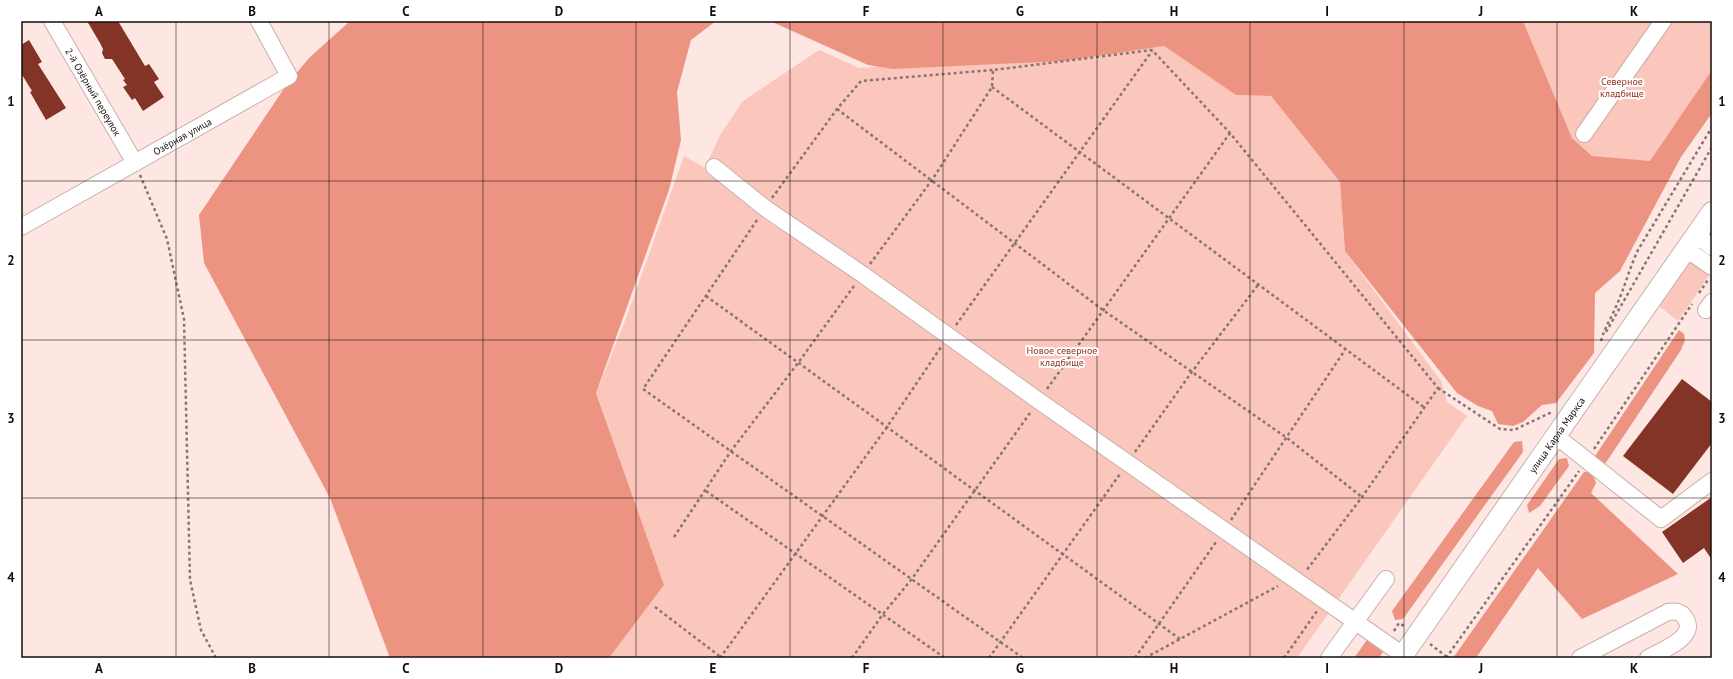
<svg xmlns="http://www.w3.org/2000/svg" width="1733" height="679" font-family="'PT Sans',sans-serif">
	<rect width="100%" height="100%" fill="#fee7e2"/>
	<g fill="#fbc6bb">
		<polygon points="1523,21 1712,21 1712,71 1650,162 1592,156 1572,138"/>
		<polygon points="1164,46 1236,95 1271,96 1340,182 1345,251 1441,381 1447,402 1467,416 1297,658 609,658 664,585 596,393 627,316 684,156 705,168 720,135 743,101 819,50 859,68"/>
		<polygon points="1692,262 1711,272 1678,321 1658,305 1687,263"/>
	</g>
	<g fill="#ed9381">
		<polygon points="350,21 716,21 691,40 677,92 681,140 669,190 596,393 664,585 609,658 390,658 330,498 204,263 199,215 285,87 309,58"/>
		<polygon points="770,21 1523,21 1572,138 1592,156 1650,161 1712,70 1712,113 1681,157 1620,271 1595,293 1594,353 1556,403 1542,405 1523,422 1513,426 1498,424 1492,411 1478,406 1457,393 1345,251 1340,182 1271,96 1236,95 1164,46 1063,61 893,69 868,65"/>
		<polygon points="1679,330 1684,334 1685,340 1681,350 1605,464 1596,461 1595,456"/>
		<polygon points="1522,441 1523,452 1403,619 1395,620 1392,611 1514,442"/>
		<polygon points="1567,458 1569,466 1540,506 1529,513 1527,505 1559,459"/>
		<polygon points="1584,472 1592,472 1596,483 1591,493 1678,574 1582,619 1538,568 1476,658 1453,658"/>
		<polygon points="1367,640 1383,652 1379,658 1354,658"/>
	</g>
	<g fill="#843426">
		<polygon points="87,21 118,21 145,66 149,64 159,79 154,82 164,97 143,111 135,98 132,100 123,87 127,85 123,80 125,79 112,59 105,59 102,53 103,49 100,43"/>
		<polygon points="29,40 42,62 38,64 66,108 46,120 30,92 32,91 21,73 21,45"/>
		<polygon points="1682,379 1712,402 1712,443 1673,494 1623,456"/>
		<polygon points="1712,497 1712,560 1704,548 1683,563 1662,532"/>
	</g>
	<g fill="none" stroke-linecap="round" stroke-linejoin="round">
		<g stroke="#c7b1ac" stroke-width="18">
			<g id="minor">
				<path id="s1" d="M52,21L135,163"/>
				<polyline points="1584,134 1663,21"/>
				<polyline points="714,167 765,208 862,274 1039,401 1403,655"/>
				<path id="s2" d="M21,227L289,76L259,21"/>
				<polyline points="1696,235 1712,247"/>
				<polyline points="1686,249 1712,267"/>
				<polyline points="1706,310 1712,302"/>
				<polyline points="1556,436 1661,519 1712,481"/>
				<polyline points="1329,658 1386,579"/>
				<path d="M1580,658L1668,612C1675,611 1681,611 1685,618C1699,637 1660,651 1648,658"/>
			</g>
		</g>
		<g stroke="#c7b1ac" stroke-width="22">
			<g id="major">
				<path id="s3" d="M1401,658L1712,212"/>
			</g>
		</g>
		<g stroke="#867673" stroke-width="2.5" stroke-dasharray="3 3" stroke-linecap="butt">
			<polyline points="992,87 1425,408"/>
			<polyline points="837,109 1103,310 1287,438 1362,497"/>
			<polyline points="140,175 167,239 184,319 190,580 201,630 216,658"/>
			<polyline points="772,198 837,109 861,81 993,70"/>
			<polyline points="757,220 643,389 1023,658"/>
			<polyline points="870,264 932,180 992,87 993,70 1152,50 1230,133 1438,388 1362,497 1306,571"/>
			<polyline points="1699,293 1708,280"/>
			<polyline points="706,296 1180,639"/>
			<polyline points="956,325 1152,51"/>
			<polyline points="1606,332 1712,147"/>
			<path d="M1601,341C1604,329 1610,320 1615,309C1624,290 1629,269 1638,250L1712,127"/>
			<polyline points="1438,388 1500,429 1514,430 1552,412"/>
			<polyline points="1047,389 1230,133"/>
			<polyline points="1594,449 1692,304"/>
			<polyline points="1135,452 1191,373 1258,285"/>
			<polyline points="706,491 945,658"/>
			<polyline points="1231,520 1345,350"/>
			<polyline points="674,537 731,451 798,363 854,286"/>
			<polyline points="655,607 722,658"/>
			<polyline points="1394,631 1399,623 1404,626"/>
			<polyline points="1430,644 1447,657"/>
			<polyline points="720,658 887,427 941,347"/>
			<polyline points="852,658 883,614 911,580 1030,413"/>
			<polyline points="989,658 1120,474"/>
			<polyline points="1135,658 1216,542"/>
			<polyline points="1145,658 1278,586"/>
			<polyline points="1284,658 1317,611"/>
			<polyline points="1446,658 1579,471"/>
		</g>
		<use href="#minor" stroke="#fff" stroke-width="16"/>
		<use href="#major" stroke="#fff" stroke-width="20"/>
	</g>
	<path fill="none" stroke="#140c0b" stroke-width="1" stroke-opacity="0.55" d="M176,21V658M329,21V658M483,21V658M636,21V658M790,21V658M943,21V658M1097,21V658M1250,21V658M1404,21V658M1557,21V658M21,181H1712M21,340H1712M21,498H1712"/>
	<g text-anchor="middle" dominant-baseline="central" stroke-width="4" stroke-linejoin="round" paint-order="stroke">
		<g font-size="10" fill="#962d1c" stroke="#fff">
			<text x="1622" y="81">Северное<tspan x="1622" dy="12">кладбище</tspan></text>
			<text x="1062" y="350">Новое северное<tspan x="1062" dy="12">кладбище</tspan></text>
		</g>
		<g font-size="10" fill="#140c0b" stroke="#fff">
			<text stroke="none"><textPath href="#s1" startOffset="82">2-й Озёрный переулок</textPath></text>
			<text stroke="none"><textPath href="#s2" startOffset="185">Озёрная улица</textPath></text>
			<text stroke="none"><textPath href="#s3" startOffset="272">улица Карла Маркса</textPath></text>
		</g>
	</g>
	<rect width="1733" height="679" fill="none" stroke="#ffffff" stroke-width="44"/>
	<rect x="22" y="22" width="1689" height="635" fill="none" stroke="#140c0b" stroke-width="1.5"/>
	<g font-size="13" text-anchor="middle" font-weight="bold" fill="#140c0b">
		<text x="99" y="16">A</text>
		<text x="252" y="16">B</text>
		<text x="406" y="16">C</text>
		<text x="559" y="16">D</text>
		<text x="713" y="16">E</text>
		<text x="866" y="16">F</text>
		<text x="1020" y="16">G</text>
		<text x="1174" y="16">H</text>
		<text x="1327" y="16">I</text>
		<text x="1481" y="16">J</text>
		<text x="1634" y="16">K</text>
		<text x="11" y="106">1</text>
		<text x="1722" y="106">1</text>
		<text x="11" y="265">2</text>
		<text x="1722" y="265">2</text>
		<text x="11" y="423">3</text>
		<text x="1722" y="423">3</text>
		<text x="11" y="582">4</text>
		<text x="1722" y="582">4</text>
		<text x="99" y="673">A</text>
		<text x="252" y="673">B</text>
		<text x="406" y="673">C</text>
		<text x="559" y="673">D</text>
		<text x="713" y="673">E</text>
		<text x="866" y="673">F</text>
		<text x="1020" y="673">G</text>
		<text x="1174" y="673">H</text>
		<text x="1327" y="673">I</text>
		<text x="1481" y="673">J</text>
		<text x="1634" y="673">K</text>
	</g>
</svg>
